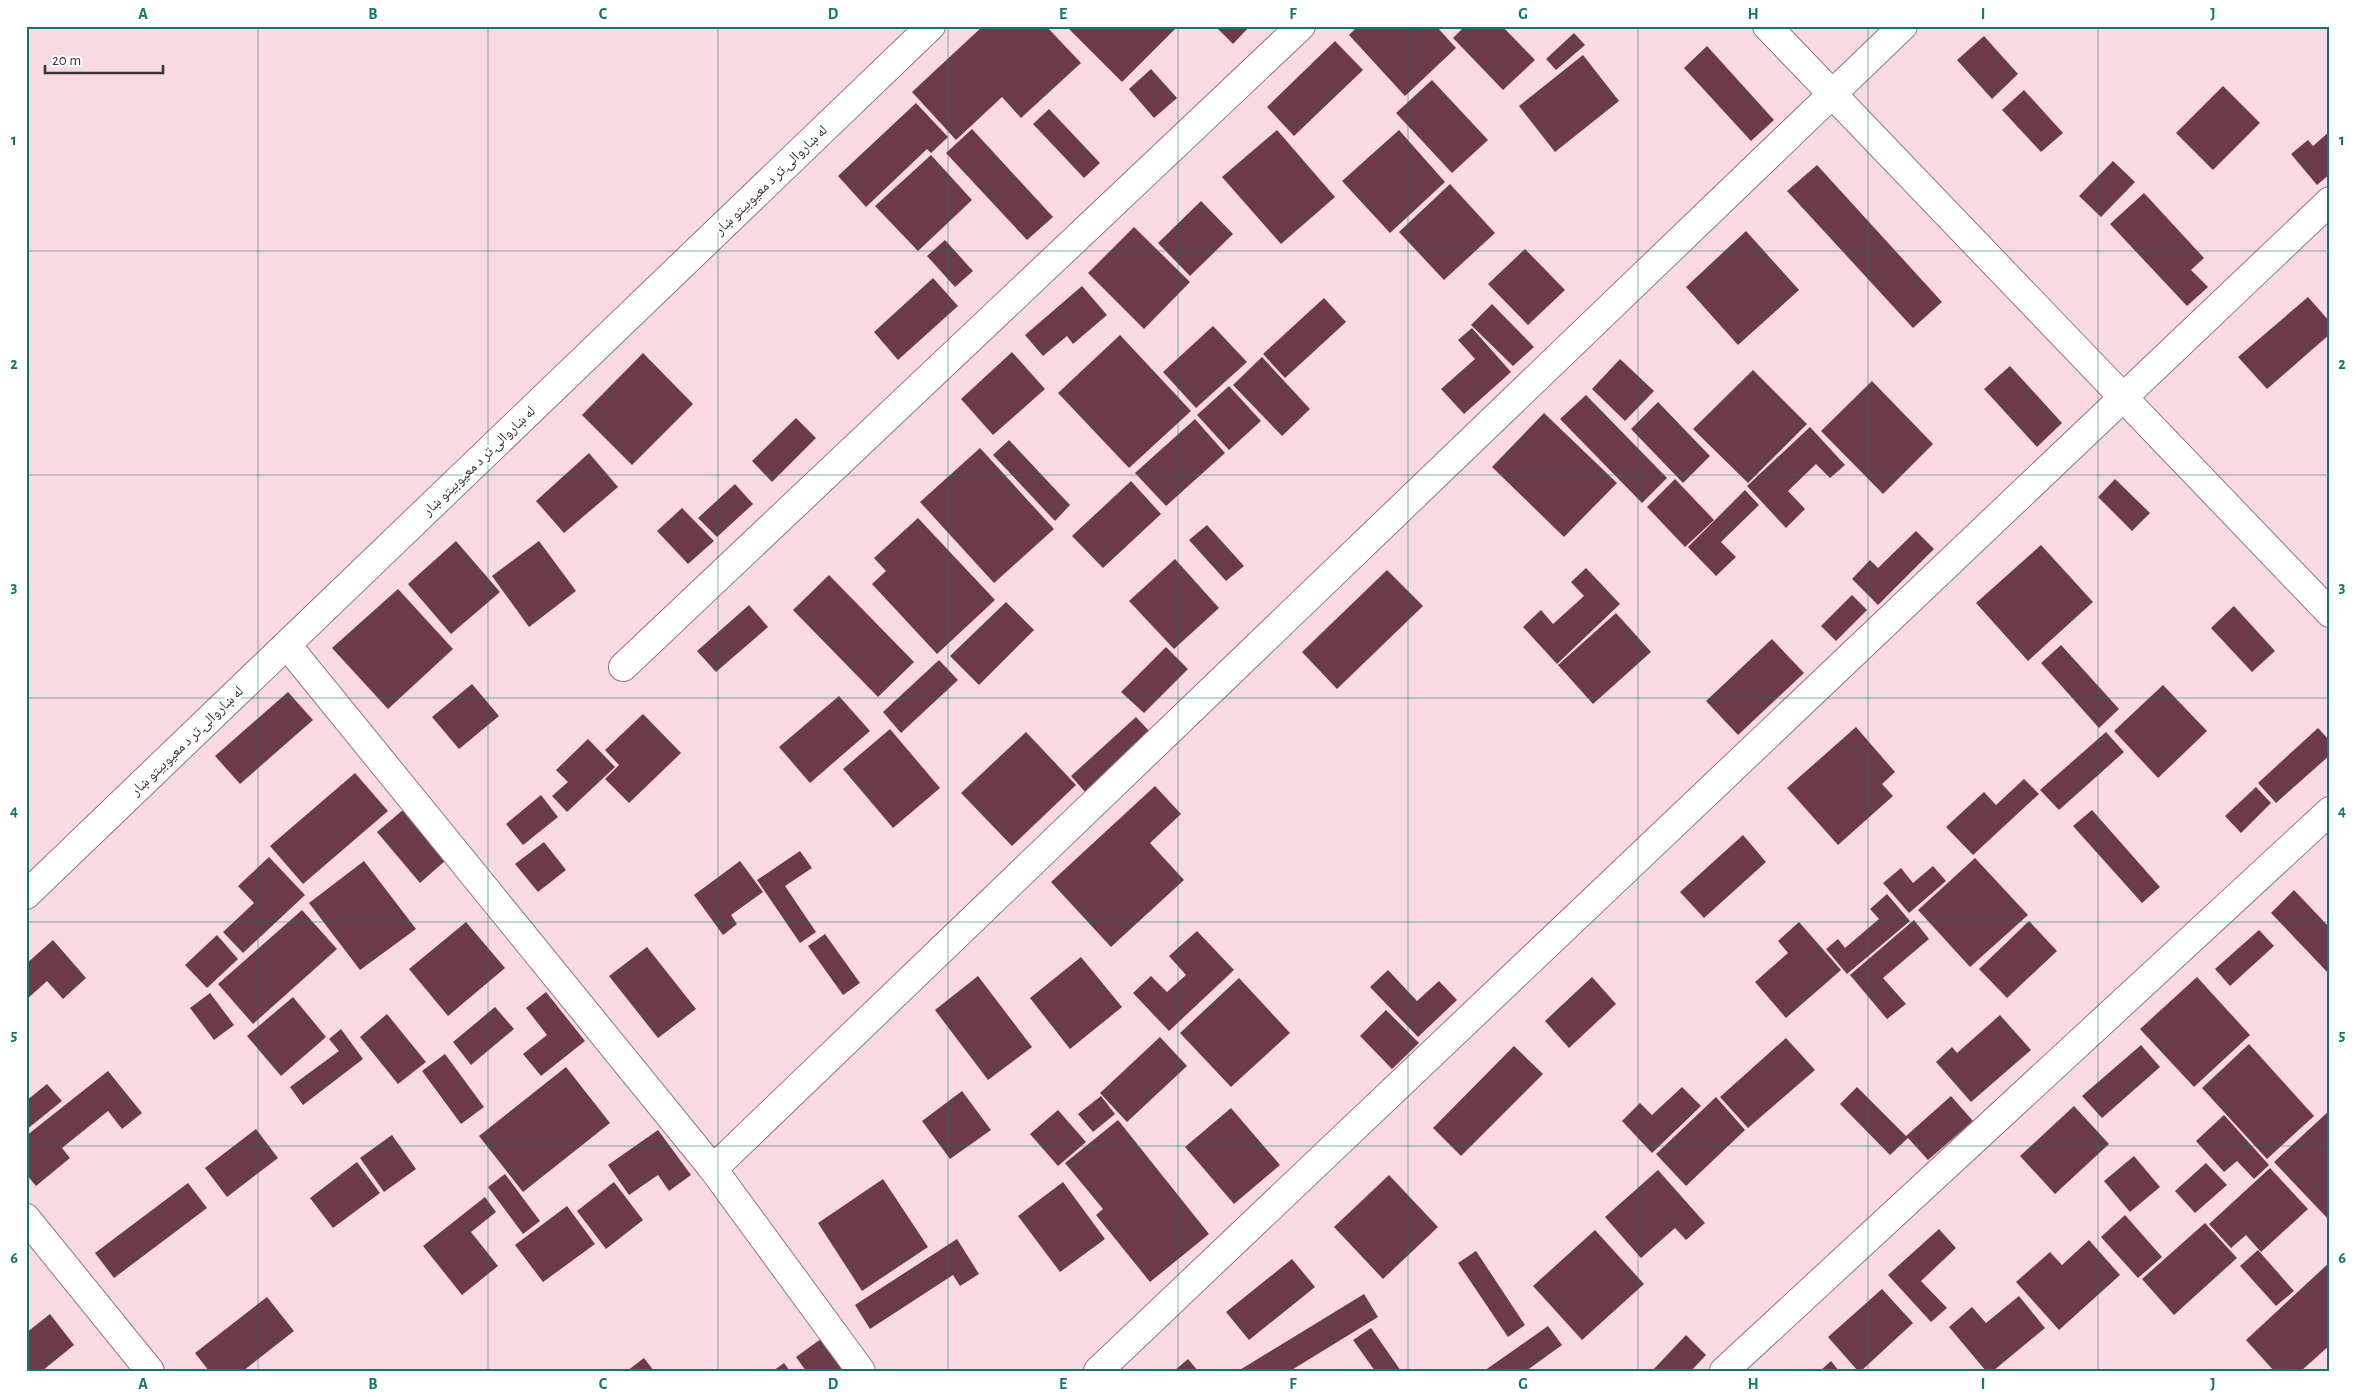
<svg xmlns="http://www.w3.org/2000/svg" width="2356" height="1397" font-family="'Alegreya Sans','Noto Naskh Arabic',sans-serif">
	<rect width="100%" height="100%" fill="#f9dae2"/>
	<g fill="#6c3b49">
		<polygon points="983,26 1046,26 1081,63 1021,118 1002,97 956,140 912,92"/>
		<polygon points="1071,26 1178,26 1122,82 1069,29"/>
		<polygon points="1215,26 1250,26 1233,44"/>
		<polygon points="1358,26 1436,26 1456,48 1405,96 1349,35"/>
		<polygon points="1465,26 1502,26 1535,60 1503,90 1453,38"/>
		<polygon points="1574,33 1585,45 1556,70 1546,59"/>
		<polygon points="1984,36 2018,74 1992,99 1957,60"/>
		<polygon points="1335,41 1363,70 1294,136 1267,107"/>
		<polygon points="1707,46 1774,120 1751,141 1684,68"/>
		<polygon points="1583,55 1619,101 1555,152 1519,106"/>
		<polygon points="1151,69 1177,98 1154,118 1129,89"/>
		<polygon points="1432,80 1488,140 1452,173 1396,113"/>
		<polygon points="2223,86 2260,123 2213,170 2176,133"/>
		<polygon points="2024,90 2063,133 2041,152 2002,110"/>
		<polygon points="916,103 948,137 931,153 927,149 866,207 838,176"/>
		<polygon points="1049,109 1100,163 1084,178 1033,124"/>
		<polygon points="972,129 1053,217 1027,240 946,153"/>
		<polygon points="1277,130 1335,197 1281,244 1222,177"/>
		<polygon points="1399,130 1445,182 1390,233 1342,181"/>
		<polygon points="2330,131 2330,174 2317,185 2291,154 2308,140 2313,146"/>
		<polygon points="931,155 972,200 918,251 875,206"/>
		<polygon points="2113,161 2135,182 2101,217 2079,196"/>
		<polygon points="1817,165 1942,302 1913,328 1787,191"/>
		<polygon points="1450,184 1495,233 1444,280 1399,232"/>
		<polygon points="2144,193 2204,258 2191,270 2208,287 2187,306 2110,224"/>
		<polygon points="1201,201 1233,234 1190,276 1158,243"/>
		<polygon points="1134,227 1190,282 1144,329 1088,273"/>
		<polygon points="1746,231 1799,290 1738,345 1686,287"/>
		<polygon points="945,240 973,271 955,287 927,256"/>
		<polygon points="1525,249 1565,290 1528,325 1488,284"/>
		<polygon points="933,278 958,306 898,360 874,332"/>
		<polygon points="1082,286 1107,315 1073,344 1067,336 1043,356 1025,335"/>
		<polygon points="2308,297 2330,322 2330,334 2267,389 2238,357"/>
		<polygon points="1324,298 1346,322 1285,378 1263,354"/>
		<polygon points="1492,304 1534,347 1513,366 1471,325"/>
		<polygon points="1213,326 1247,362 1196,408 1163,372"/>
		<polygon points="1472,328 1511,372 1464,414 1441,389 1475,359 1458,340"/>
		<polygon points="1120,335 1191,411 1129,468 1058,393"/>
		<polygon points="1012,352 1045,389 993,435 961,399"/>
		<polygon points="643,353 693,404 632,465 582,415"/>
		<polygon points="1262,357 1310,409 1282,436 1233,385"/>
		<polygon points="1620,359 1654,391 1625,421 1592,389"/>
		<polygon points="2010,366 2062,423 2037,447 1984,389"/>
		<polygon points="1753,370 1807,424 1748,483 1693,429"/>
		<polygon points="1872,381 1933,444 1883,494 1821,431"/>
		<polygon points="1229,386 1261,421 1229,450 1197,415"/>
		<polygon points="1586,395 1667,478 1642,503 1560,419"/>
		<polygon points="1658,402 1710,456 1683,483 1631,429"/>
		<polygon points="1544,413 1617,483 1564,537 1492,467"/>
		<polygon points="796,418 816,438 772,482 752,461"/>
		<polygon points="1195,419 1225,453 1166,506 1135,473"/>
		<polygon points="1810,427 1845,465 1830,478 1816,464 1788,491 1805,509 1786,528 1747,486"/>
		<polygon points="1009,440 1070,505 1055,521 993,455"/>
		<polygon points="980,448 1054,529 994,583 920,502"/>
		<polygon points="589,453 618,487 564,533 536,501"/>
		<polygon points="1675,479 1714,520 1685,547 1647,507"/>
		<polygon points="2115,479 2150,513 2132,531 2098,497"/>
		<polygon points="1131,481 1161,514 1103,568 1072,536"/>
		<polygon points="735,484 753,504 717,537 698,518"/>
		<polygon points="1745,490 1759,505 1721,542 1736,557 1716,576 1688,547"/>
		<polygon points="682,508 714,541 688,564 657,531"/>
		<polygon points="918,518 995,600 937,654 872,584 886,571 874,558"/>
		<polygon points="1207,525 1244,566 1226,581 1189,540"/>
		<polygon points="1916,531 1934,549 1878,605 1852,579 1870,560 1878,568"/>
		<polygon points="456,541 500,592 451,634 408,584"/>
		<polygon points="539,541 576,591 529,627 492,576"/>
		<polygon points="2041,545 2093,602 2028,661 1976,603"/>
		<polygon points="1175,559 1219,608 1174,649 1129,601"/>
		<polygon points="1586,568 1620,604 1557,664 1523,627 1541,610 1553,624 1584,596 1571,582"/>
		<polygon points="1387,570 1423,606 1337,689 1302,652"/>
		<polygon points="829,575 914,662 878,697 793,610"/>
		<polygon points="398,589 453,649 388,709 332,648"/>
		<polygon points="1852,595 1867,610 1836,641 1821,626"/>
		<polygon points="1006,602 1034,630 979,685 950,656"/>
		<polygon points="749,605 768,627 716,672 697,651"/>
		<polygon points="2234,606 2275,651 2252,672 2211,628"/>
		<polygon points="1616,613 1651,652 1593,704 1558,665"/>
		<polygon points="1772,639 1804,673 1738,735 1706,701"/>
		<polygon points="2061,645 2119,709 2099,728 2041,663"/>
		<polygon points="1166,647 1188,669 1144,713 1121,692"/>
		<polygon points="939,660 958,680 901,733 883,712"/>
		<polygon points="472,684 499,716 459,749 432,717"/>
		<polygon points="2163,685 2207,731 2158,778 2114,731"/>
		<polygon points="288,692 313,720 240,784 215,756"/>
		<polygon points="839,696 870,731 810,783 779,747"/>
		<polygon points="643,714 681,753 629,803 605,779 619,765 605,750"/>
		<polygon points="1136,717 1151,733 1086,793 1071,776"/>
		<polygon points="1856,727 1895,772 1882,784 1893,796 1838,845 1787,788"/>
		<polygon points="2318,728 2330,741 2330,755 2276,803 2258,783"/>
		<polygon points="890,729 940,788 893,828 843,769"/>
		<polygon points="1026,732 1076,785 1012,846 961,793"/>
		<polygon points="2106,732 2124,752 2059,810 2040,790"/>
		<polygon points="588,739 615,767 567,812 552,796 568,782 556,770"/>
		<polygon points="355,773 388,811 303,884 270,846"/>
		<polygon points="2024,779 2039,794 1973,855 1946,827 1984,792 1996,805"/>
		<polygon points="1155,786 1181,814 1150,843 1184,880 1111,947 1051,882"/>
		<polygon points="2256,787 2271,803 2241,833 2225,816"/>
		<polygon points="541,795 558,817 523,845 506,824"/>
		<polygon points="404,809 446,860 420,883 377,832"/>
		<polygon points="2092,810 2160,887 2142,903 2073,826"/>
		<polygon points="1743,835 1766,862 1704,918 1680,892"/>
		<polygon points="544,842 566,870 538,892 515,864"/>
		<polygon points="800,851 812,868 785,886 816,932 800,943 757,880"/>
		<polygon points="269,857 305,895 243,953 223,932 254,903 238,886"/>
		<polygon points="1975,858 2028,915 1970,967 1918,910"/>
		<polygon points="364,861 416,929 360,970 309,903"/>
		<polygon points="740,861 763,892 731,915 737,924 723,935 694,895"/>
		<polygon points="1933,866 1946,881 1909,913 1883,883 1901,868 1913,883"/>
		<polygon points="2294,890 2330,928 2330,975 2271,913"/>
		<polygon points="1887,894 1910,921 1847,974 1826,949 1838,939 1845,948 1879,919 1870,909"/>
		<polygon points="302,910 337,949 253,1024 218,984"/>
		<polygon points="1914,920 1929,939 1883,978 1906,1004 1887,1019 1850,975"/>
		<polygon points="2029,921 2057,951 2007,998 1979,969"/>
		<polygon points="466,922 505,968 448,1016 409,969"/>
		<polygon points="1799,922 1841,970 1786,1018 1755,982 1788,953 1778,941"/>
		<polygon points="2259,930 2274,946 2230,986 2215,969"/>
		<polygon points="1197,931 1234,970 1169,1031 1133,993 1151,976 1167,992 1186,975 1169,956"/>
		<polygon points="825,934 860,983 843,995 808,946"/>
		<polygon points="217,935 238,959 207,988 185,965"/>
		<polygon points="53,940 86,978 63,999 47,981 26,1000 26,964"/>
		<polygon points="647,947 696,1009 658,1038 609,976"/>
		<polygon points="1081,957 1122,1007 1070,1049 1030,998"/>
		<polygon points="1388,970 1417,1001 1439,981 1457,1000 1418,1037 1370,987"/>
		<polygon points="978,976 1032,1047 988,1080 935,1010"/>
		<polygon points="1592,977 1616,1004 1569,1048 1545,1021"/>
		<polygon points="2197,977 2250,1035 2194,1087 2140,1029"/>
		<polygon points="1239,978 1290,1033 1231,1087 1180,1033"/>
		<polygon points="546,992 585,1041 541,1076 523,1054 547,1035 526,1008"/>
		<polygon points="210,993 234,1025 214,1040 190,1008"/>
		<polygon points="293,997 326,1037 281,1076 247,1036"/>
		<polygon points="495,1007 514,1029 471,1065 453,1042"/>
		<polygon points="1386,1010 1419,1043 1392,1069 1360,1036"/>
		<polygon points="387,1014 426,1062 398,1084 360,1037"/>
		<polygon points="2000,1015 2031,1050 1971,1102 1936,1062 1952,1047 1957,1053"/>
		<polygon points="341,1029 363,1059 303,1105 290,1087 339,1051 329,1039"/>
		<polygon points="1160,1037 1187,1066 1127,1122 1100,1093"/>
		<polygon points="1786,1038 1815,1070 1748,1128 1720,1097"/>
		<polygon points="2249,1044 2314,1116 2267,1159 2202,1088"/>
		<polygon points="2141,1045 2160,1067 2102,1118 2082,1096"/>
		<polygon points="1514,1046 1543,1074 1461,1156 1433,1128"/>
		<polygon points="445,1054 484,1107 461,1124 422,1071"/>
		<polygon points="566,1067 610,1123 523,1192 479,1136"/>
		<polygon points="108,1071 142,1113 122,1129 108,1111 62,1148 70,1158 36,1186 26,1174 26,1136"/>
		<polygon points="47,1084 62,1101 26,1130 26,1101"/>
		<polygon points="1682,1087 1701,1106 1652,1153 1622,1121 1640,1103 1652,1115"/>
		<polygon points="1857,1087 1906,1136 1951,1096 1973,1121 1928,1160 1908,1138 1890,1155 1840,1104"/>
		<polygon points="962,1091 991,1130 950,1159 922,1121"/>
		<polygon points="1101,1096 1115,1114 1093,1132 1078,1114"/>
		<polygon points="1716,1097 1745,1130 1686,1186 1656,1154"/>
		<polygon points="2074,1106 2109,1144 2055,1194 2020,1156"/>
		<polygon points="1231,1108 1280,1165 1234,1204 1185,1147"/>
		<polygon points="1058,1110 1086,1142 1058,1166 1030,1134"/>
		<polygon points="2330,1110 2330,1221 2274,1162"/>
		<polygon points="2224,1115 2269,1165 2254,1179 2237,1161 2224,1172 2196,1141"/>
		<polygon points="1118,1120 1209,1234 1150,1282 1096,1215 1103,1209 1065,1163"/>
		<polygon points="256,1129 278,1158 227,1197 205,1168"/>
		<polygon points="658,1130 691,1175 669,1191 658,1175 629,1195 608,1165"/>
		<polygon points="392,1135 416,1169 384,1192 360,1158"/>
		<polygon points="2134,1156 2160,1187 2130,1212 2104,1181"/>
		<polygon points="357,1162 380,1193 333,1228 310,1198"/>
		<polygon points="2206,1163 2227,1185 2195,1213 2175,1191"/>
		<polygon points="2270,1168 2308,1209 2261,1252 2246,1235 2231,1248 2209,1224"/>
		<polygon points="1658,1170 1705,1223 1686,1240 1675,1228 1641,1258 1605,1217"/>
		<polygon points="505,1174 540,1221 523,1234 488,1187"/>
		<polygon points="1389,1175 1438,1227 1383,1279 1334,1227"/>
		<polygon points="883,1179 928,1247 862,1291 818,1223"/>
		<polygon points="614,1182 643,1220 606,1249 577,1211"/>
		<polygon points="1063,1182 1105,1239 1060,1272 1018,1216"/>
		<polygon points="188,1183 207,1208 114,1278 95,1253"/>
		<polygon points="485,1197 496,1212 471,1232 498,1266 462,1295 423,1246"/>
		<polygon points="567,1206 595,1244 543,1282 515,1245"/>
		<polygon points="2125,1215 2162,1257 2138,1278 2101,1237"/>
		<polygon points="2205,1223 2237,1258 2174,1315 2142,1279"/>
		<polygon points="1939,1229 1956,1248 1921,1281 1947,1308 1931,1322 1888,1275"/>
		<polygon points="1595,1230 1644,1284 1582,1340 1533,1286"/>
		<polygon points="957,1239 979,1274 960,1286 953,1275 870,1329 855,1305"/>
		<polygon points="2089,1240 2120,1275 2059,1330 2016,1282 2050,1252 2062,1265"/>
		<polygon points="2258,1250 2294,1291 2276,1306 2240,1266"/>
		<polygon points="1476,1251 1525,1325 1508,1337 1458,1263"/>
		<polygon points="1292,1259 1315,1287 1249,1340 1226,1312"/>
		<polygon points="2330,1262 2330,1345 2301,1371 2274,1371 2246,1340"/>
		<polygon points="1882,1289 1913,1323 1861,1371 1858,1371 1828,1337"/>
		<polygon points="1364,1294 1378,1317 1290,1371 1238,1371"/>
		<polygon points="2019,1296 2045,1328 1993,1371 1986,1371 1949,1327 1972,1307 1986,1323"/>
		<polygon points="267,1297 294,1331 243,1371 209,1371 195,1353"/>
		<polygon points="50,1314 74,1345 42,1371 26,1371 26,1333"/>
		<polygon points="1548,1326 1562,1345 1526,1371 1484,1371"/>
		<polygon points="1371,1328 1401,1371 1375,1371 1353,1340"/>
		<polygon points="1686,1335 1706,1355 1691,1371 1652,1371"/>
		<polygon points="825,1336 850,1371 806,1371 796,1357"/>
		<polygon points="644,1358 654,1371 627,1371"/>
		<polygon points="1188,1359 1198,1371 1174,1371"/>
		<polygon points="1831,1361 1839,1371 1820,1371"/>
		<polygon points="784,1363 790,1371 773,1371"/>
	</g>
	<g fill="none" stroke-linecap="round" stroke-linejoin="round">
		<g stroke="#93777e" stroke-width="30">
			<g id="minor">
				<polyline points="1767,26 2330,613"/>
				<polyline points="287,645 713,1169 861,1371"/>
				<polyline points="623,667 1301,26"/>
				<polyline points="713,1169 1903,26"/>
				<polyline points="26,1218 150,1371"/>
				<polyline points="1098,1371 2330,201"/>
				<polyline points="1724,1371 2330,811"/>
			</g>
		</g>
		<g stroke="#93777e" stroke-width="30">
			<polyline id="tertiary" points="26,895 931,26"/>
		</g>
		<use href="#minor" stroke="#fff" stroke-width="28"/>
		<use href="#tertiary" stroke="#fff" stroke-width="28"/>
	</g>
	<path fill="none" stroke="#0f766e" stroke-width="1" stroke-opacity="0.55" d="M258,26V1371M488,26V1371M718,26V1371M948,26V1371M1178,26V1371M1408,26V1371M1638,26V1371M1868,26V1371M2098,26V1371M26,251H2330M26,475H2330M26,698H2330M26,922H2330M26,1146H2330"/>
	<g text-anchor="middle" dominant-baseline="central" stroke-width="5" stroke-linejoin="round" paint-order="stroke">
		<g font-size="15" fill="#3c3033" stroke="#fff">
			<text transform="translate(771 180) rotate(-44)">له ښاروالۍ تر د معیوبیتو ښار</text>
			<text transform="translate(479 461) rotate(-44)">له ښاروالۍ تر د معیوبیتو ښار</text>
			<text transform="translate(187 741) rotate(-44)">له ښاروالۍ تر د معیوبیتو ښار</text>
		</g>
	</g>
	<rect width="2356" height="1397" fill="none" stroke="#ffffff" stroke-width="55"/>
	<path d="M45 65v8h118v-8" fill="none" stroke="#3c3033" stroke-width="2.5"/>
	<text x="52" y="65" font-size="15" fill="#3c3033" stroke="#ffffff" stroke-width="4" paint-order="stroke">20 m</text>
	<rect x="28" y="28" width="2300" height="1342" fill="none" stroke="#0f766e" stroke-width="2"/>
	<g font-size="16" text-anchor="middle" font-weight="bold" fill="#0f766e">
		<text x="143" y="19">A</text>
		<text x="373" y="19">B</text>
		<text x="603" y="19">C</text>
		<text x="833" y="19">D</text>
		<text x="1063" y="19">E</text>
		<text x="1293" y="19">F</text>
		<text x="1523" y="19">G</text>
		<text x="1753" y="19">H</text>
		<text x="1983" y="19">I</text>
		<text x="2213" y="19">J</text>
		<text x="14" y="145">1</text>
		<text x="2342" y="145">1</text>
		<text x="14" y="369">2</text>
		<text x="2342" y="369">2</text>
		<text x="14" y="592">3</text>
		<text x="2342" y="592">3</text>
		<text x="14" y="816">4</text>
		<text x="2342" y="816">4</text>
		<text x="14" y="1040">5</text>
		<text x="2342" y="1040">5</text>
		<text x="14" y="1263">6</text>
		<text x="2342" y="1263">6</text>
		<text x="143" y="1389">A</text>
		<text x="373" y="1389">B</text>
		<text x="603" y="1389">C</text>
		<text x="833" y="1389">D</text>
		<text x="1063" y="1389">E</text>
		<text x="1293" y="1389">F</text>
		<text x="1523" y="1389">G</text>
		<text x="1753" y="1389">H</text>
		<text x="1983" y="1389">I</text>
		<text x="2213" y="1389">J</text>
	</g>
</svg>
